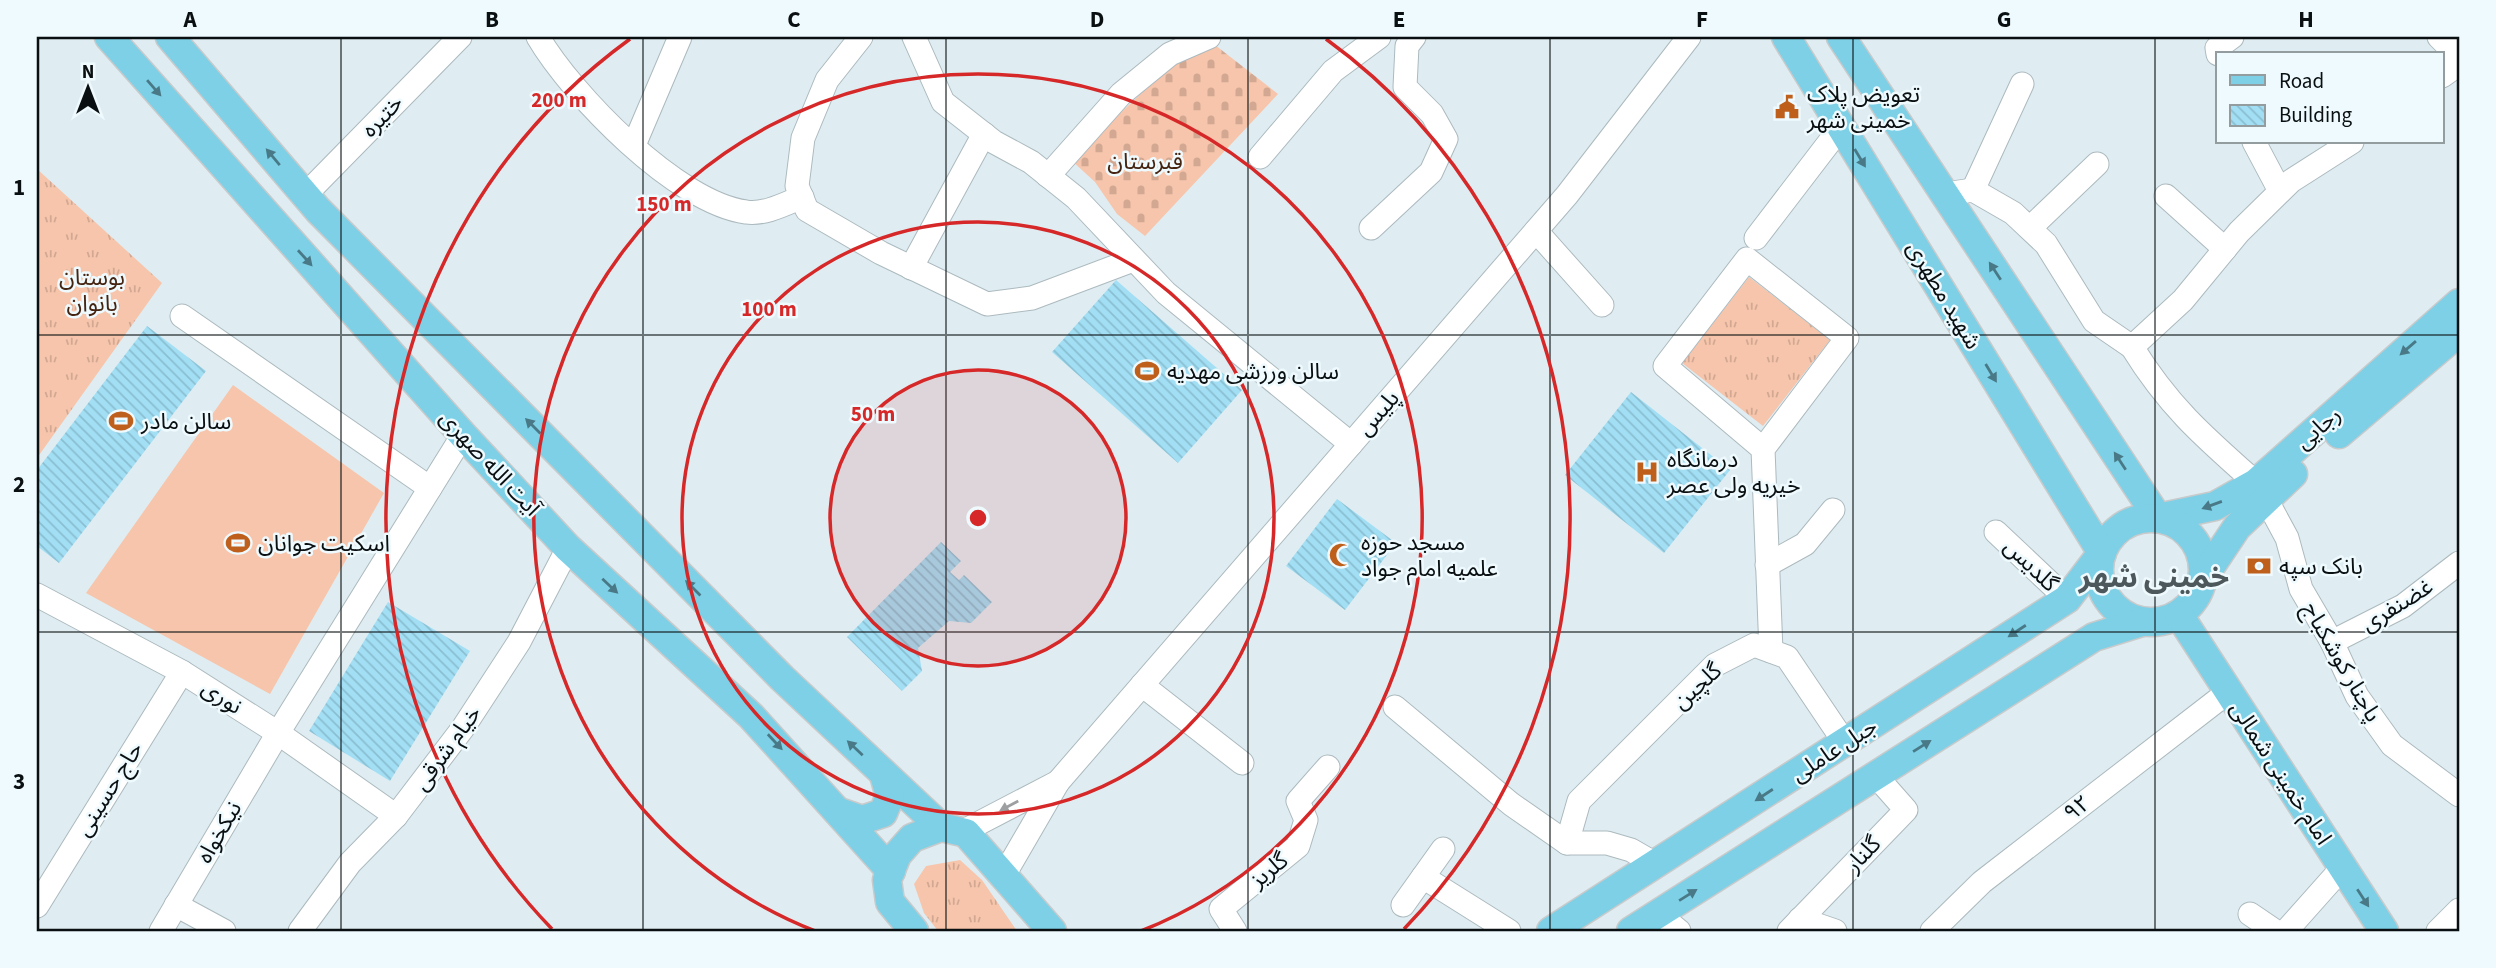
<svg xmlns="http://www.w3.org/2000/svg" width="2496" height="968" font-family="'Source Sans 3','Noto Sans Arabic',sans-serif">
	<defs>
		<pattern id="grass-tufts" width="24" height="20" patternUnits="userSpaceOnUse" patternTransform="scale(1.75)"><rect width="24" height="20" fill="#f6c5ab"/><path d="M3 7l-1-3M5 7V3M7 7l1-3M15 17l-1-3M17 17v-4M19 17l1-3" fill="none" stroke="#d2a892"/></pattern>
		<pattern id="cemetery-stones" width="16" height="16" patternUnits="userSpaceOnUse" patternTransform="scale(1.75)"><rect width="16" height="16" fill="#f6c5ab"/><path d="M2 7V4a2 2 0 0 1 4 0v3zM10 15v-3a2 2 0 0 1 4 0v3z" fill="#d2a892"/></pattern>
		<pattern id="building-back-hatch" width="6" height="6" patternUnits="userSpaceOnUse" patternTransform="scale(1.75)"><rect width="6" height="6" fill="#a2dff5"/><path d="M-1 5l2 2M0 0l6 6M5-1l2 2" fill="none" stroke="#8abed1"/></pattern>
	</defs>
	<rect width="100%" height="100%" fill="#dfedf2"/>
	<g fill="url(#grass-tufts)">
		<polygon points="37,169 162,283 37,458"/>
		<polygon points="1749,277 1830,340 1763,426 1682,363"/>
		<polygon points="960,860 982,880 1017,931 938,931 924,913 914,884 926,866"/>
	</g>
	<polygon fill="url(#cemetery-stones)" points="1215,45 1278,94 1145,236 1117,214 1095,182 1071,160 1169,67"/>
	<polygon fill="#f6c5ab" points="233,385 384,493 270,694 86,593"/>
	<g fill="url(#building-back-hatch)">
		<polygon points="1116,280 1242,390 1178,463 1052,352"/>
		<polygon points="147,326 206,371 59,563 37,546 37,470"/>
		<polygon points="1631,392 1730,470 1664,553 1565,475"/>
		<polygon points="1337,499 1396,543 1345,610 1286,566"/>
		<polygon points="941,542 961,561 950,572 959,580 964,575 992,602 971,623 949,621 918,648 922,671 902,691 847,637"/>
		<polygon points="388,602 470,651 390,781 309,731"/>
	</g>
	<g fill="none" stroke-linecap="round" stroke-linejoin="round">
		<g stroke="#acbabf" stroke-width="25">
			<g id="minor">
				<path d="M538,37C572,95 677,203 746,212C764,215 785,204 802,197"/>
				<polyline points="861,37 827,80 803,138 797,186 807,210 881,253 987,304 1032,298 1133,260"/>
				<polyline points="914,37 943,102 994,142 1031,162 1076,198 1166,293 1351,444"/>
				<polyline points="2439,37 2459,57"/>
				<polyline points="2218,54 2217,48 2232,37"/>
				<polyline points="2442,76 2459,64"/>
				<polyline points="2254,142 2280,191"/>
				<polyline points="634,145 680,37"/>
				<polyline points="1260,157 1333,71 1379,37"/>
				<polyline points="1048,176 1121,94 1170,54 1209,37"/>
				<polyline points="1973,190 2022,84"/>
				<polyline points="1945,194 1973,190 2013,213 2046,244 2094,321 2132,347 2183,300 2239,232 2291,181 2352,142"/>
				<polyline points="305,195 460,37"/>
				<polyline points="2166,196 2225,249"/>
				<polyline points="1371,228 1431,172 1446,139 1432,114 1405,87 1407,46 1414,37"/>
				<polyline points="2030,228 2097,164"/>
				<polyline points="1536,231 1602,305"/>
				<polyline points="1756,238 1841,127"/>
				<polyline points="911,268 984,134"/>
				<polyline points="182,316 430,488"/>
				<path d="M2132,347C2169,407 2204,437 2256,483"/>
				<polyline points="1763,449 1665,366 1747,259 1847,338 1763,449 1771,651"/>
				<polyline points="2266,499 2287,538 2301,589 2332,642 2357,696 2392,745 2459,795"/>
				<polyline points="1996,532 2067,599"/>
				<polyline points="1767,565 1805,544 1833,510"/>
				<polyline points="37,595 182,672 278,733 396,816"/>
				<polyline points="2332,642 2403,606 2459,563"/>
				<polyline points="1142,685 1242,763"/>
				<polyline points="1395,707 1511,804 1567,843 1607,843 1631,850 1657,865"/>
				<polyline points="962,832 1058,782"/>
				<polyline points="1567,843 1579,801 1715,665 1754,645 1787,657 1845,743"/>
				<polyline points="1004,875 1058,782 1567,195 1689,37"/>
				<polyline points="1423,877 1509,931"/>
				<polyline points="176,905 224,931"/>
				<polyline points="1403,905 1443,849"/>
				<polyline points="37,906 182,672"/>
				<polyline points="1658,914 1679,931"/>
				<polyline points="2250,914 2275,931"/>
				<polyline points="1800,919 1835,931"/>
				<polyline points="161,931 278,733 463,435"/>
				<polyline points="300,931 350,863 396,816 463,728 519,642 568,548"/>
				<polyline points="1235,931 1221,909 1298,846 1306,820 1298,801 1328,767"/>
				<polyline points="1789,931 1906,810 1876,776"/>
				<polyline points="1932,931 1982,882 2228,692"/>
				<polyline points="2286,931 2343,867"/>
				<polyline points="2438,931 2459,910"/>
			</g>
		</g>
		<g stroke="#c9cacb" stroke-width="31">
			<g id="major">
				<polyline points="109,37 463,435 568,548 751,716 891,871"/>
				<polyline points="170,37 318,210 782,678 941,827"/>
				<polyline points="1841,37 2158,518 2215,506 2256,483 2459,303"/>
				<polyline points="2339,434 2459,332"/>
				<circle cx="2151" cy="570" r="52"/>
				<polyline points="2203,578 2237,527 2293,474"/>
				<polyline points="2179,615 2384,931"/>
				<polyline points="839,812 862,820 883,813 890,796 884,775"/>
				<polyline points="914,931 890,902 887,880 897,855 912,838 941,827 966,833 1052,931"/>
				<polyline points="1551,931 2067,599 2102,553 1786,37"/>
				<polyline points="1631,931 2094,637 2142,622"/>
			</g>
		</g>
		<use href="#minor" stroke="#fff" stroke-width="23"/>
		<use href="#major" stroke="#7dd0e6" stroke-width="28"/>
	</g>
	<defs><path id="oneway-solid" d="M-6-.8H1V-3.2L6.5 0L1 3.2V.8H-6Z" transform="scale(1.75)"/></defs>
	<g fill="#497986">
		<use href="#oneway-solid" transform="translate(154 88) rotate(49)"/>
		<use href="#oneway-solid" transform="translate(273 157) rotate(-130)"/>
		<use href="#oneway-solid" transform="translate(1860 158) rotate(59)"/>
		<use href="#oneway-solid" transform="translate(305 258) rotate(48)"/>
		<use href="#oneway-solid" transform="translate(1995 271) rotate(-123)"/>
		<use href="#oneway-solid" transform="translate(2408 348) rotate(139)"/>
		<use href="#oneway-solid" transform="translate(1991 373) rotate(59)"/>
		<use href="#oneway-solid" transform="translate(533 426) rotate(-135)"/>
		<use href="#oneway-solid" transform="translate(2120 461) rotate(-123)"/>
		<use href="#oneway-solid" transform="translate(2212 505) rotate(160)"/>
		<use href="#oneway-solid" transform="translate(610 586) rotate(43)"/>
		<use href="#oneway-solid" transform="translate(693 588) rotate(-135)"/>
		<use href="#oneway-solid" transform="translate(2017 631) rotate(147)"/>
		<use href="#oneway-solid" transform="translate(775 742) rotate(47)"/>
		<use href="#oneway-solid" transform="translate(1922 746) rotate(-32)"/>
		<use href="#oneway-solid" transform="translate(855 748) rotate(-137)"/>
		<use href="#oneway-solid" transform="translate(1764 795) rotate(147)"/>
		<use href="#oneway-solid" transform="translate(1688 895) rotate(-32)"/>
		<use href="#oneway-solid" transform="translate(2363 898) rotate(57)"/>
	</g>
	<use fill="#9d9fa0" href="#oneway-solid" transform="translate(1009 806) rotate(152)"/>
	<path fill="none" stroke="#0a0f11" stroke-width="2" stroke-opacity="0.55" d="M341,37V931M643,37V931M946,37V931M1248,37V931M1550,37V931M1853,37V931M2155,37V931M37,335H2459M37,632H2459"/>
	<circle cx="978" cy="518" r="148" fill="#d62828" fill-opacity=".12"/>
	<g fill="none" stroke="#d62828" stroke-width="3.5">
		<circle cx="978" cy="518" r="148"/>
		<circle cx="978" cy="518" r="296"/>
		<path d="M815 931A444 444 0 1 1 1141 931"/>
		<path d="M552 929A592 592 0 0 1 630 39M1326 39A592 592 0 0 1 1404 929"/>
	</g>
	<defs>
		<g id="civic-bare" transform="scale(1.89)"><path d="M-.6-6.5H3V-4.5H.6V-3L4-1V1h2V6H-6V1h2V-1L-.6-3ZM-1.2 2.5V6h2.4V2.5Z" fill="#bf5f1c" stroke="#eefafe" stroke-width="2.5" paint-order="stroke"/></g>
		<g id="stadium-bare" transform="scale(1.89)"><path d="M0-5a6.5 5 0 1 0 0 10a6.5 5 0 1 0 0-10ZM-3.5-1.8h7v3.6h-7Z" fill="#bf5f1c" stroke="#eefafe" stroke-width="2.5" paint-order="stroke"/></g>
		<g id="hospital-bare" transform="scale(1.89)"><path d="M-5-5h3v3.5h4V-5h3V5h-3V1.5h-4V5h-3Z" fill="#bf5f1c" stroke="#eefafe" stroke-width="2.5" paint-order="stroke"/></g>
		<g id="mosque-bare" transform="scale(1.89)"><path d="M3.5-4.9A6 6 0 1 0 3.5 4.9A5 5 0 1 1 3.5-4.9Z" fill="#bf5f1c" stroke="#eefafe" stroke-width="2.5" paint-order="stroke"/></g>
		<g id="bank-bare" transform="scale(1.89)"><path d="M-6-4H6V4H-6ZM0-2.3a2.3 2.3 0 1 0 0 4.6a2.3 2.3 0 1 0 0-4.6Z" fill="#bf5f1c" stroke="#eefafe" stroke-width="2.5" paint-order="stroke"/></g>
	</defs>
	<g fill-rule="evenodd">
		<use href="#civic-bare" x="1787" y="107"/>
		<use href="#stadium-bare" x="1147" y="371"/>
		<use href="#stadium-bare" x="121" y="421"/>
		<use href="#hospital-bare" x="1647" y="472"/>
		<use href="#stadium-bare" x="238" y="543"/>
		<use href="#mosque-bare" x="1341" y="555"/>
		<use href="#bank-bare" x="2259" y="566"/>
	</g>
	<g text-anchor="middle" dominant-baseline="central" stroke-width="5" stroke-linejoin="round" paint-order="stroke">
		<g font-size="23" fill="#0a0f11" stroke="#eefafe" text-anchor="start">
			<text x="1807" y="94">تعویض پلاک<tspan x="1807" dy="26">خمینی شهر</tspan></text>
			<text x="1167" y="371">سالن ورزشی مهدیه</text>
			<text x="141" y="421">سالن مادر</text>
			<text x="1667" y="459">درمانگاه<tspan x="1667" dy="26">خیریه ولی عصر</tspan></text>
			<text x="1361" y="542">مسجد حوزه<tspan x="1361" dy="26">علمیه امام جواد</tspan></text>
			<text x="258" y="543">اسکیت جوانان</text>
			<text x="2279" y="566">بانک سپه</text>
		</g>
		<g font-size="23" fill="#0a0f11" stroke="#eefafe">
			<text transform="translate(382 116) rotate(-46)">ختیره</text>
			<text transform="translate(1944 295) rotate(59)">شهید مطهری</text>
			<text transform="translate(1378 413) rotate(-49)">پلیس</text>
			<text transform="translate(2318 428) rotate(-41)">رجایی</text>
			<text transform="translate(490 463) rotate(47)">آیت الله صهری</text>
			<text transform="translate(2031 565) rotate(44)">گلدیس</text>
			<text transform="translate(2397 605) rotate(-32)">غضنفری</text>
			<text transform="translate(2342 662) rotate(60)">پاچنار کوشکباج</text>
			<text transform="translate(1697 686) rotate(-42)">گلچین</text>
			<text transform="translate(222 697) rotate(33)">نوری</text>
			<text transform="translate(447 748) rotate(-54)">خیام شرقی</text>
			<text transform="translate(1834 750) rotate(-33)">جبل عاملی</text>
			<text transform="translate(2281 773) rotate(57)">امام خمینی شمالی</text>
			<text transform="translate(109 789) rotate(-58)">حاج حسینی</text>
			<text transform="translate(2077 808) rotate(-38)">۹۲</text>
			<text transform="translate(219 832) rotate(-60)">نیکخواه</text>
			<text transform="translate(1863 854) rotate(-46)">گلنار</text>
			<text transform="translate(1269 870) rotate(-39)">گلریز</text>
		</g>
		<g font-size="23" fill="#452411" stroke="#eefafe">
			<text x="1145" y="161">قبرستان</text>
			<text x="92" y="277">بوستان<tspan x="92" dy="26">بانوان</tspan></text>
		</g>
		<g font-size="30" font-weight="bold" fill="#4c585c" stroke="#eefafe">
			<text x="2154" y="577">خمینی شهر</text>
		</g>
	</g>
	<circle cx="978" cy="518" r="10" fill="#d62828" stroke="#eefafe" stroke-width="3.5"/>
	<g font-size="21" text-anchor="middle" font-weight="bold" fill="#d62828" stroke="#eefafe" stroke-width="5" stroke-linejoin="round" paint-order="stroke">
		<text x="559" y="107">200 m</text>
		<text x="664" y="211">150 m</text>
		<text x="769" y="316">100 m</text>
		<text x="873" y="421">50 m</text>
	</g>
	<rect width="2496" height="968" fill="none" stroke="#eefafe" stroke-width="77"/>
	<rect x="2216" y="52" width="228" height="91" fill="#eefafe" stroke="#939c9f" stroke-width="2"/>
	<rect x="2230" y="75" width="35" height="10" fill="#7dd0e6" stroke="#939c9f" stroke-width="2"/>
	<text x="2279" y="88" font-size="21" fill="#0a0f11">Road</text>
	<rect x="2230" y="105" width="35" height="21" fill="url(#building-back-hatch)" stroke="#939c9f" stroke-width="2"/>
	<text x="2279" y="122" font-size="21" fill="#0a0f11">Building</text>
	<g transform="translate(88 88)" stroke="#eefafe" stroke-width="5" paint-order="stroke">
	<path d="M0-5L12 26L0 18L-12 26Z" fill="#0a0f11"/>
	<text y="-10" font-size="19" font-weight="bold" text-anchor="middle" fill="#0a0f11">N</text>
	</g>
	<rect x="38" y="38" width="2420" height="892" fill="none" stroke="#0a0f11" stroke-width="2.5"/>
	<g font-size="23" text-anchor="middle" font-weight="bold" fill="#0a0f11">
		<text x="190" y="27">A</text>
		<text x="492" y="27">B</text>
		<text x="794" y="27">C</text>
		<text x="1097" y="27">D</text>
		<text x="1399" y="27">E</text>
		<text x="1702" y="27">F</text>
		<text x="2004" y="27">G</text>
		<text x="2306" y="27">H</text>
		<text x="19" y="195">1</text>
		<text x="19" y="492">2</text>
		<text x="19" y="789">3</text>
	</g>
</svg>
